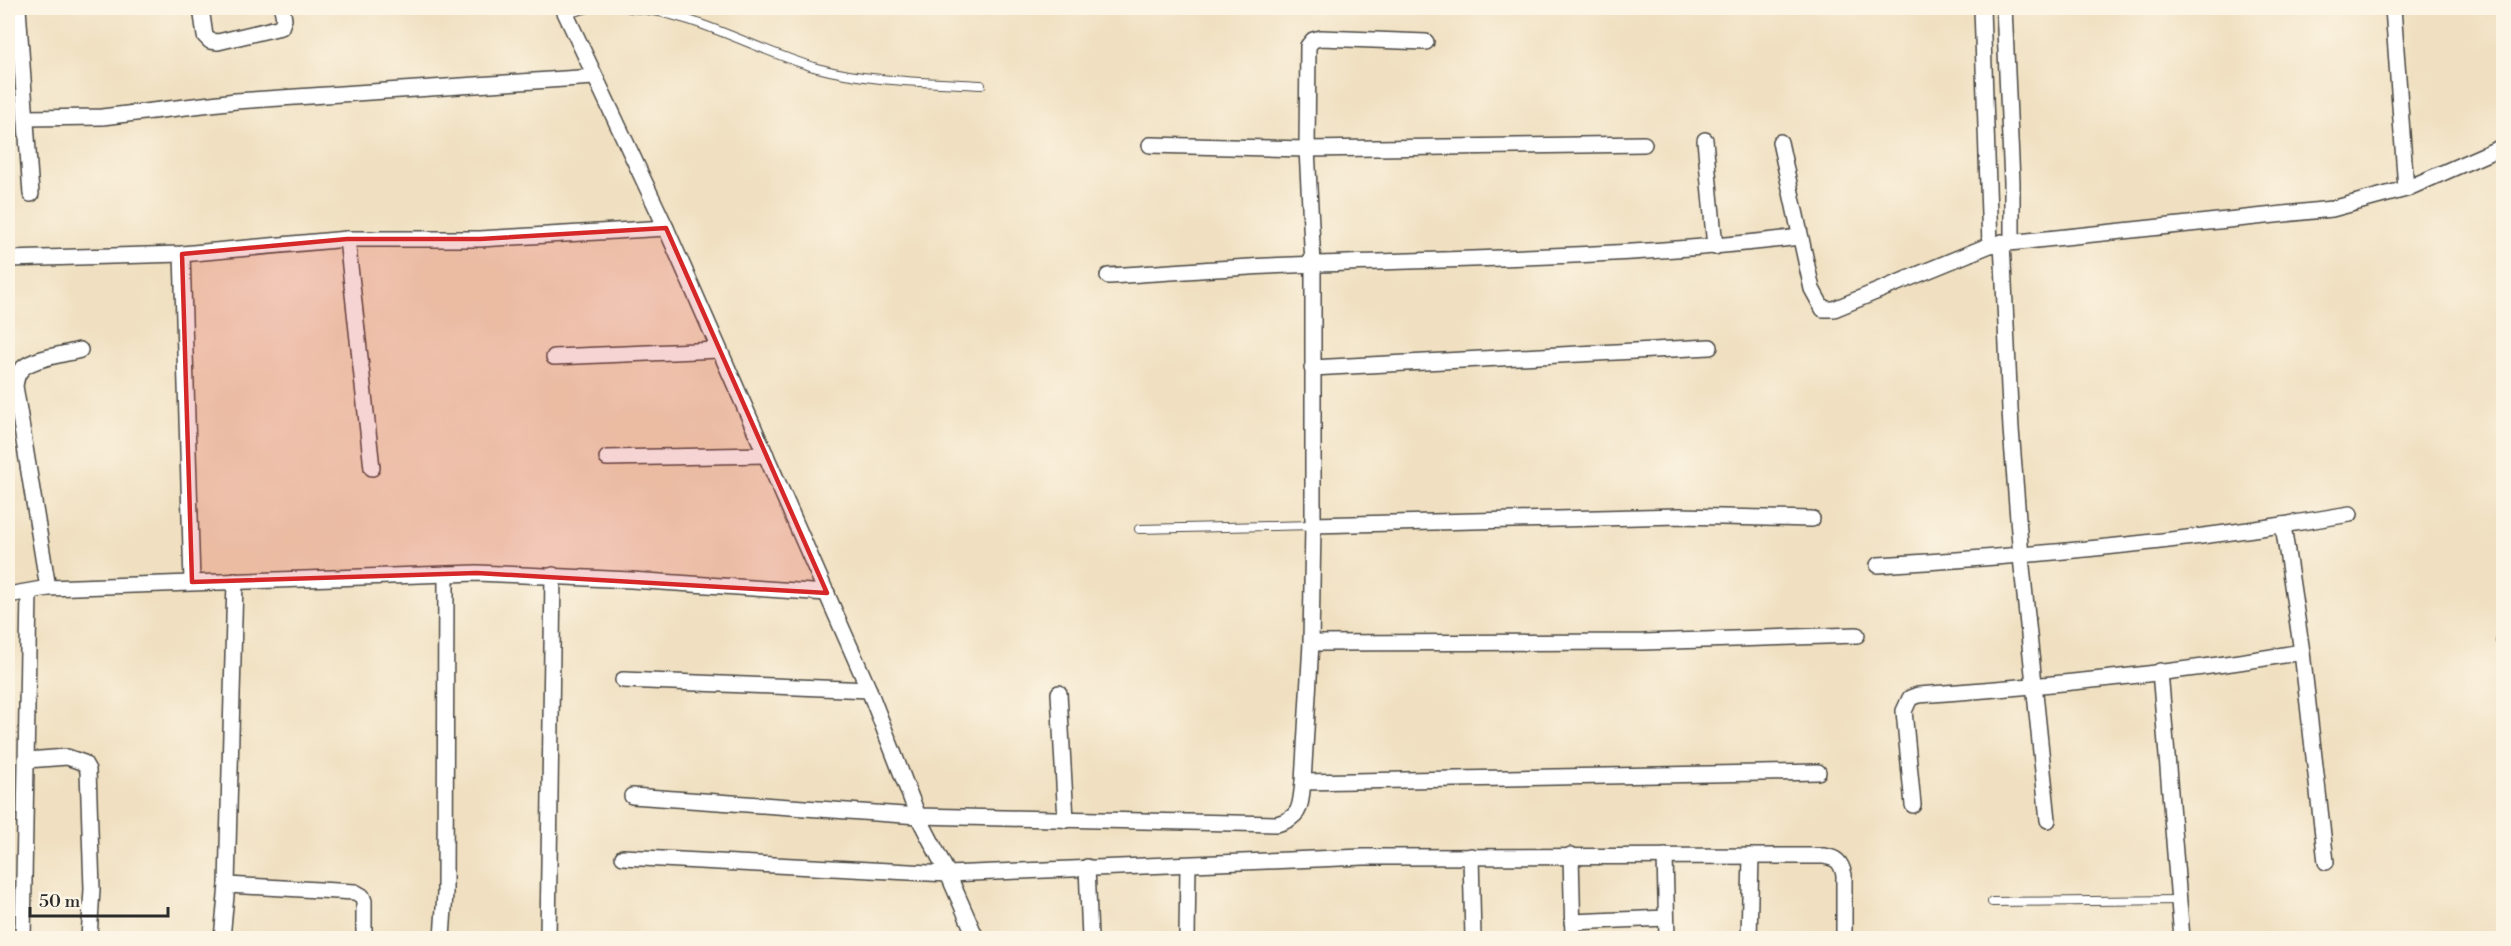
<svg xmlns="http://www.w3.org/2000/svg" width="2511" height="946" font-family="'Libre Bodoni',serif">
	<rect width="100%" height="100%" fill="#fcf5e5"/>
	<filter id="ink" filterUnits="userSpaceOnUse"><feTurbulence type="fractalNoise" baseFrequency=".0167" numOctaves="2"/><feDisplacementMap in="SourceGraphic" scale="12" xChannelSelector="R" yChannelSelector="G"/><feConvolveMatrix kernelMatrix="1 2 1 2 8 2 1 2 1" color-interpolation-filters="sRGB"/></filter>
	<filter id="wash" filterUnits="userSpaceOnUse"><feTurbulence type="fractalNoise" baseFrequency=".008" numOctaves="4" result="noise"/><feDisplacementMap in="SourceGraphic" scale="24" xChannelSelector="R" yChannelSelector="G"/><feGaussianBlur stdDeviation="1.35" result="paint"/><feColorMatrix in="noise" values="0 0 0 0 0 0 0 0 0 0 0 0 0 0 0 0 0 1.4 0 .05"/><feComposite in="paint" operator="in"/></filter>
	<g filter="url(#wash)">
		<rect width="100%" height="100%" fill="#f0e0c1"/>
	</g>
	<g filter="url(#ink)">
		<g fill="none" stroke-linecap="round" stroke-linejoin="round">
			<g stroke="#494642" stroke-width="10">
				<g id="service">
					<path d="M629,8C691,11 757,51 817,68C869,82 927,82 981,85"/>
					<polyline points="566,14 589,8"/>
					<polyline points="1139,529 1313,525"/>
					<polyline points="2500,641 2504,640"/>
					<polyline points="1992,902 2180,900"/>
				</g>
			</g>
			<g stroke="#494642" stroke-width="18">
				<g id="minor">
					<polyline points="18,8 31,194"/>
					<polyline points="201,8 205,36 210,41 218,42 281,27 284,19 282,8"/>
					<polyline points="563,8 666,228 869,690 918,816 948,874 976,938"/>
					<polyline points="1982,8 1990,245"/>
					<polyline points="2004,8 2012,182 2012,241"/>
					<polyline points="2393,8 2406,189"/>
					<polyline points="26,118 102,117 236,101 594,77"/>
					<polyline points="1705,140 1715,247"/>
					<polyline points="1780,142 1812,289 1823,309 1834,309 1990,245 2332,209 2406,189 2504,146"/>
					<polyline points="1150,145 1307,149 1644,144"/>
					<polyline points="347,239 372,468"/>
					<polyline points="2002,242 2011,429 2021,557 2048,820"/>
					<polyline points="182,254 192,582"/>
					<polyline points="8,259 182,254 347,239 480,239 666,228"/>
					<path d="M1108,276C1178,272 1247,266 1317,264C1478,258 1639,257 1799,237"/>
					<polyline points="554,357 719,350"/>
					<polyline points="1312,368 1710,347"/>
					<polyline points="607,458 766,455"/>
					<polyline points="1313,525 1679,516 1812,519"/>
					<polyline points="2283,525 2302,652 2326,862"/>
					<path d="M1878,565C2036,556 2194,541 2350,514"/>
					<path d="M48,588L15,386C16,379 17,373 23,368C33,358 66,354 80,350"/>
					<polyline points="8,595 48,588 477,573 631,580 827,593"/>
					<polyline points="1311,643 1643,642 1857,635"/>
					<polyline points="2160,671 2182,938"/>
					<polyline points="623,680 869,690"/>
					<polyline points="1059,693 1066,820"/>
					<polyline points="27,760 67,757 84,763 88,770 92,889 89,938"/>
					<polyline points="1303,782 1818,772"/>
					<path d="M632,796L918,816L1277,824C1302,817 1300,806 1303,782L1311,643L1313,525V264L1307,149L1308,46L1313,40L1321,38L1426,42"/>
					<path d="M1913,805L1904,711L1910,698L1918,695C2047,686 2176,674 2302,652"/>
					<polyline points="1571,855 1573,938"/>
					<polyline points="1471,856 1473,938"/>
					<polyline points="1665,856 1667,938"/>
					<path d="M623,857L948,874L1364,857L1824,856C1837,858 1841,862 1844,875V938"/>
					<polyline points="1087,867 1090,938"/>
					<polyline points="227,885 355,892 362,896 364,901 364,938"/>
					<polyline points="1572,922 1666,918"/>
					<polyline points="23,938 29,592"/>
					<polyline points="222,938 227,885 235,581"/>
					<polyline points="442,938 445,893 446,574"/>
					<polyline points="548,938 553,575"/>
					<polyline points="1187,938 1188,865"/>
					<polyline points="1749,938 1751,856"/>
				</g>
			</g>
			<use href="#service" stroke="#fff" stroke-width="8"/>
			<use href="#minor" stroke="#fff" stroke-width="15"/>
		</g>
	</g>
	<path fill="#d62828" fill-opacity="0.2" stroke="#d62828" stroke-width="4.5" stroke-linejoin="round" d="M666,228L827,593L477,573L192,582L182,254L347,239H480Z"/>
	<rect width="2511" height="946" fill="none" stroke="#fcf5e5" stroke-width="30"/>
	<path d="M30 907v9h138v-9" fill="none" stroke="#2b2b2b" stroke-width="3"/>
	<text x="39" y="907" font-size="18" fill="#2b2b2b" stroke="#fcf5e5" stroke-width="4.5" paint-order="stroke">50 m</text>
</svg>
